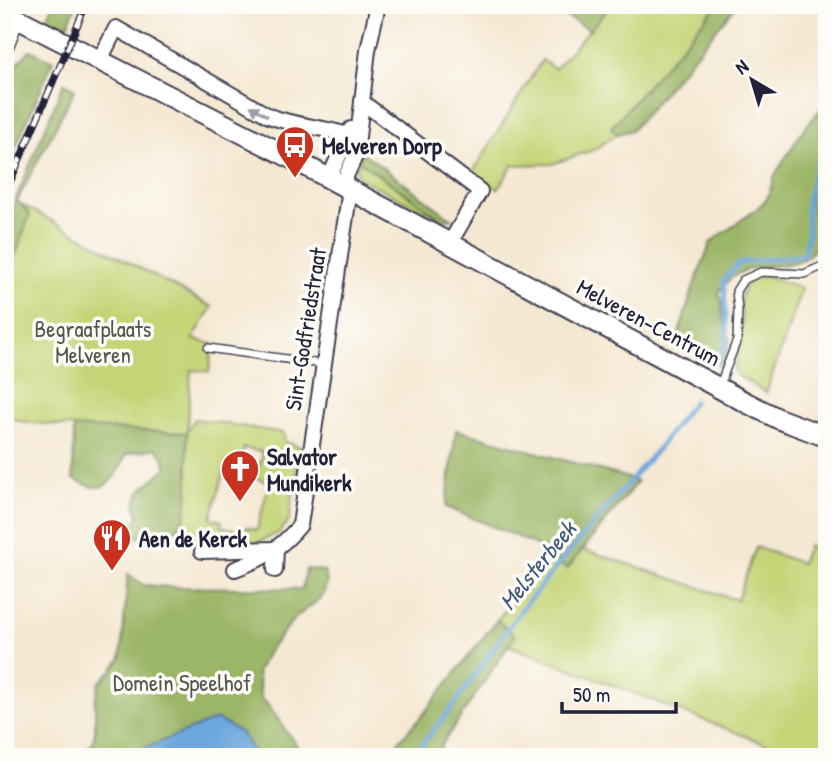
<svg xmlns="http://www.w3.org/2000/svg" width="832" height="762" font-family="'Patrick Hand',sans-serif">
	<rect width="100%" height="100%" fill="#fdfcf7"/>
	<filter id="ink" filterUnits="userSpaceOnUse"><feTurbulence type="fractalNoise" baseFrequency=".0143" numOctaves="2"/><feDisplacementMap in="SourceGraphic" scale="14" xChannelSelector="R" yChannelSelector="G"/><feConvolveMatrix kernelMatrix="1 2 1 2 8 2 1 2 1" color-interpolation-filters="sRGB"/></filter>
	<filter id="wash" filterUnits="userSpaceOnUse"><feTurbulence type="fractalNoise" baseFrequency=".00686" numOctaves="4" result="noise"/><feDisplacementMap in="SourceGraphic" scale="28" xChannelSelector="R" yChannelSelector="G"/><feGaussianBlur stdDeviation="1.57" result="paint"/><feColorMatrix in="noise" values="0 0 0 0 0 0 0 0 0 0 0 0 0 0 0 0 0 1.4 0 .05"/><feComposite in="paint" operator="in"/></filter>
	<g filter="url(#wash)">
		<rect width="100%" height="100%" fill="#f5e8d2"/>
		<g fill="#c5d476" stroke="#747b58" stroke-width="2" fill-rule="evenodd">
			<polygon points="611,5 717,5 611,128 617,134 593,150 552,164 513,165 498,189 471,175 542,60 555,69"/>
			<polygon points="359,161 443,220 361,179 356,171"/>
			<path d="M17,202L212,307L193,339L213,344L209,372L191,370L187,431L195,419L284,433L285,442L300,447L289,520L279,533L258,542L175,543C176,528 184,520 186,506C189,482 187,457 187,434L74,427L24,422L5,416V284L30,214ZM244,448L263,452L256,478L269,483L257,530L246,527L245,532L221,526L222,521L211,518L224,471L238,473Z"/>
			<polygon points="767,276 802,288 766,393 734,373 740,343 742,315 740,302 744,287 754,278"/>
			<polygon points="808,546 827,552 827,616 822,629 827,631 827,757 800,757 508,645 515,636 497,620 552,557 567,569 582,549 737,600 756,547 801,563"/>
		</g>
		<g fill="#9cb667" stroke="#5f6c51" stroke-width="2">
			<polygon points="53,5 76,5 68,25 47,19"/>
			<polygon points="546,5 611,5 590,30"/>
			<polygon points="717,5 737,5 632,130 617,134 611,128"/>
			<polygon points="30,50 53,61 5,171 5,84 11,70"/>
			<polygon points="64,83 75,89 17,201 30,214 5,284 5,225"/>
			<path d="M827,101V160L812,187L811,203L817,225L818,246C813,250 808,258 801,260C768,273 745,256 719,292L722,302L723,317L730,339L723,367L676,343L694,285L711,242L754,211L767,199L775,175L801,133Z"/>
			<polygon points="362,152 452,219 443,220 359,161"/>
			<path d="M74,427L187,433C187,454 191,499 184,518C179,531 165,536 152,537C141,538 135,539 128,529L134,525L139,516L135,505L140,491L167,467L163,457L156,448L127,454C121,465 112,488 96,487C88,487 79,481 73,479Z"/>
			<polygon points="456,430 625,477 637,482 567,569 532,543 446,507"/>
			<polygon points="306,569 324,571 327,582 323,596 294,619 269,650 257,672 261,699 268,705 302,754 301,757 79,757 93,742 95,732 95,702 99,683 112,670 121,658 128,574 143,585 168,587 302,589"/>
			<polygon points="497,620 515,636 441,746 437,757 384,757 421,717"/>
		</g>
		<polygon fill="#6da7dd" stroke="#48648c" stroke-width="2" points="216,719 240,732 257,757 135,757 145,748"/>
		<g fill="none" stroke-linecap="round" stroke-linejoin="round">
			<g stroke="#6da7dd" stroke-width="4.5">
				<polyline points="716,363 727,340 724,280 739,263 804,255 808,234 807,201 817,163 827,149"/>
				<polyline points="412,757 454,705 521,610 564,558 661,445 694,401"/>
			</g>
		</g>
	</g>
	<g filter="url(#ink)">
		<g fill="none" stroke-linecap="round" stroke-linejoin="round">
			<g stroke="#424052" stroke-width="10">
				<g id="service">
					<polyline points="5,58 19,23"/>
					<polyline points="208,348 322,364"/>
					<polyline points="719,387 737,340 738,309 736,291 743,280 761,272 804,274 827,264"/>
				</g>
			</g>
			<g stroke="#424052" stroke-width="18">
				<g id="minor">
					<path d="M100,60L116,28L269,116C295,126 322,127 348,135"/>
					<polyline points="362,102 480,191 450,243"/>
					<polyline points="329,178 351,129"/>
					<polyline points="342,185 356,154 368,50 378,5"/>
					<polyline points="202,551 276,549 275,570"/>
					<path d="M235,569C263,559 281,548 300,525L350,189"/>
				</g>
			</g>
			<g stroke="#424052" stroke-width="23">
				<polyline id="secondary" points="5,16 20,20 291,158 745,402 779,419 827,437"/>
			</g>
			<use href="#service" stroke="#fff" stroke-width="7"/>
			<use href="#minor" stroke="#fff" stroke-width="14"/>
			<use href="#secondary" stroke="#fff" stroke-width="19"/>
			<g stroke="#22223b" stroke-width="7">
				<polyline id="rail" points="5,194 86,5"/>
			</g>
			<use href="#rail" stroke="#fdfcf7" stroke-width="4.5" stroke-dasharray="13" stroke-linecap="butt"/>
		</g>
		<defs><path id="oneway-solid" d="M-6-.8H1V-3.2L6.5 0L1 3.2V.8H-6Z" transform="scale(1.75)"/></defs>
		<use fill="#9c9ca7" href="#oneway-solid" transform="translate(259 111) rotate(-150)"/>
	</g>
	<defs>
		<g id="bus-pin" transform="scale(2.0125)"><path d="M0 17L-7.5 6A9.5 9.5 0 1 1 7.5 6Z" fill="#c8321e" stroke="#fdfcf7"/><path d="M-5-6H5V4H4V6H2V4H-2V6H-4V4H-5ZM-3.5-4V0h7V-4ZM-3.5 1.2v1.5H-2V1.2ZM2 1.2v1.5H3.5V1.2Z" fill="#fff"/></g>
		<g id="church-pin" transform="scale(2.0125)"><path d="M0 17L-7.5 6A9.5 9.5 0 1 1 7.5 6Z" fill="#c8321e" stroke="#fdfcf7"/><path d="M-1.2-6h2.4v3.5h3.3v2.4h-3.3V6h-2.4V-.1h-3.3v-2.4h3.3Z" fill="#fff"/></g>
		<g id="restaurant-pin" transform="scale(2.0125)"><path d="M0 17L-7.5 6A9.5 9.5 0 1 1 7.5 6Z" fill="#c8321e" stroke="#fdfcf7"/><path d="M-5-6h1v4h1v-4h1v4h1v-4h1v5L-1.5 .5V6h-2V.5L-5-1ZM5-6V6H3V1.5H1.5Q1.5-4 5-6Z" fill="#fff"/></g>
	</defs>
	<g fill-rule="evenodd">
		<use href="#bus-pin" x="295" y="145"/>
		<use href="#church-pin" x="240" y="469"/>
		<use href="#restaurant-pin" x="112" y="538"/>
	</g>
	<g text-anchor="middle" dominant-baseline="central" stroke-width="7" stroke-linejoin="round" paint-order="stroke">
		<g font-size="23" font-weight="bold" fill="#22223b" stroke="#fdfcf7" text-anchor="start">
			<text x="322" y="145">Melveren Dorp</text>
			<text x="267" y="456">Salvator<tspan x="267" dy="26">Mundikerk</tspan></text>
			<text x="139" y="538">Aen de Kerck</text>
		</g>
		<g font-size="23" fill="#22223b" stroke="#fdfcf7">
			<text transform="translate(649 322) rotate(28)">Melveren-Centrum</text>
			<text transform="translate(305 329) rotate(-81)">Sint-Godfriedstraat</text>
		</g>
		<g font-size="23" fill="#53574d" stroke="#fdfcf7">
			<text x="93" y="328">Begraafplaats<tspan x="93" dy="26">Melveren</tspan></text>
			<text x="182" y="682">Domein Speelhof</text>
		</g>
		<g font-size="24" font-style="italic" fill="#40577c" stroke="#fdfcf7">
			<text transform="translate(537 565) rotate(-51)">Melsterbeek</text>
		</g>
	</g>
	<rect width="832" height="762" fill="none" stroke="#fdfcf7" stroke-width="28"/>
	<g transform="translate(752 80) rotate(322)" stroke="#fdfcf7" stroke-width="5" paint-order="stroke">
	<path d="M0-5L12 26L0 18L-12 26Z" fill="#22223b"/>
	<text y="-10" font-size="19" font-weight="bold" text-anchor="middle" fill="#22223b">N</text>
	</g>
	<path d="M562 702v10h114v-10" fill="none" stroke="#22223b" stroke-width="3.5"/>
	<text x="573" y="702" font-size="21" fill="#22223b" stroke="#fdfcf7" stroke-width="5" paint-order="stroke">50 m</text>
</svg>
